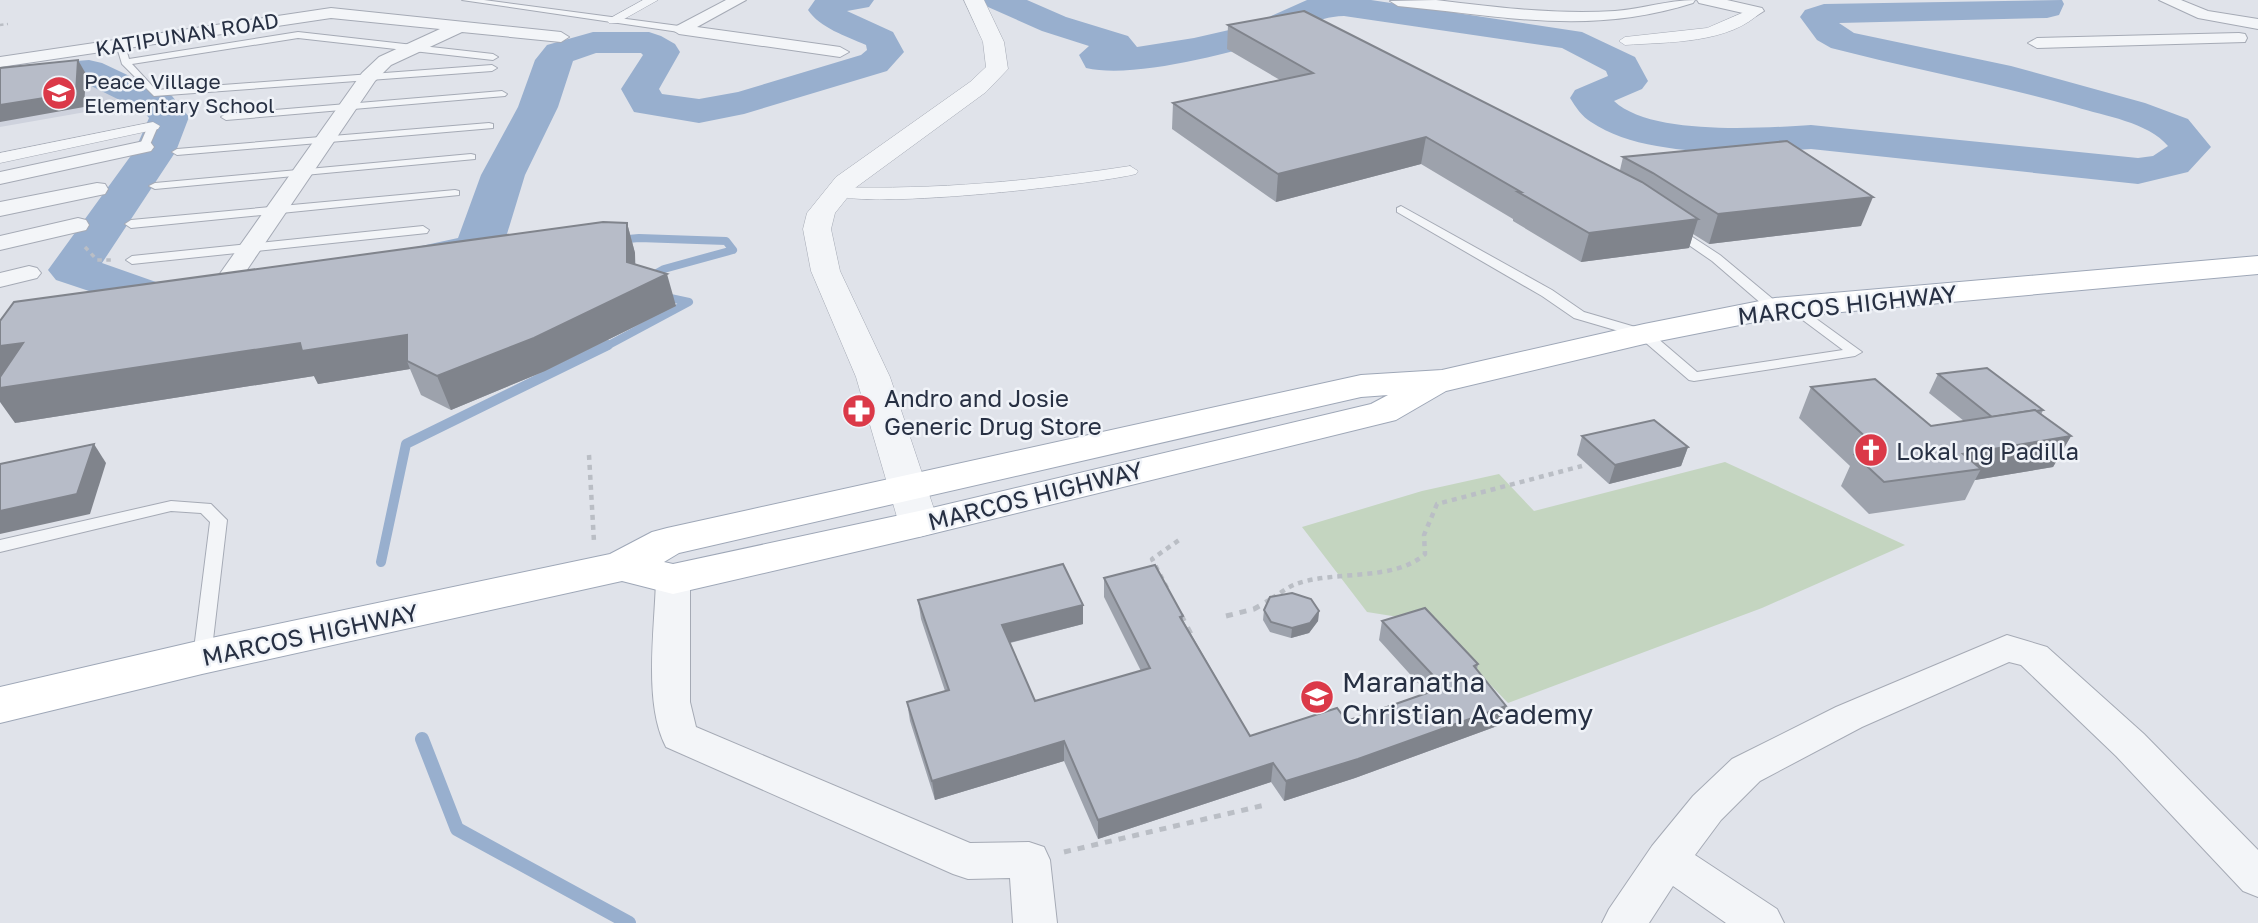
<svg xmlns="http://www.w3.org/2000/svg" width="2258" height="923" font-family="'Golos Text',sans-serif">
	<rect width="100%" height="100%" fill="#e0e3ea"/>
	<polygon fill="#ced2dd" points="84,73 137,103 0,127 0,82"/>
	<polygon fill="#c4d5c0" points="1725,462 1905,545 1762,608 1508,703 1430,622 1367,612 1302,527 1422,491 1499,474 1534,511"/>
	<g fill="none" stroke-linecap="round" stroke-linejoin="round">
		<g stroke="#98afce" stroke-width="8">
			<polyline points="617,240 639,238 726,241 733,250 664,269 648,278"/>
			<polyline points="605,347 689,302 661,296"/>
		</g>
		<polyline stroke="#98afce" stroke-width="10" points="381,562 406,444 608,345"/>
		<polyline stroke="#98afce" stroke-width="14" points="422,739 457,829 629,923"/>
		<g fill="#98afce" fill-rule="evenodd">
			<path d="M815,0H874L869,7L847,11L893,32L904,52L887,71L744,114L699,123L634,112L621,89L643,55L641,53H596L573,61L558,107L525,175L503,247L496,257L446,272L406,278L389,273L382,263L389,253L458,238L481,175L518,107L535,60L547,45L593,32H649L661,36L675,44L680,52L659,89L662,94L699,99L738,92L861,55L867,50L866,45C846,36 820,28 808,10Z"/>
			<path d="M983,0H1027L1066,17L1128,36L1137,47L1194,38L1251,25L1307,0H1371L1582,32L1635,57L1648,81L1642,89L1614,101C1651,136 1762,128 1811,125L2138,158L2153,156L2168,146C2148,122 2104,116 2076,107C1995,84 1912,69 1831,48L1817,40L1800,17L1805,10L1824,4L2062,0L2064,4L2059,15L2047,18L1839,23L1854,33L2011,66L2145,103L2188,119L2211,147L2188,172L2138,184L1811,149C1747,153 1646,159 1591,122C1582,117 1575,106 1570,98L1575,90L1608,76L1606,71L1562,48L1344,16C1313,17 1300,31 1273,40C1226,54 1133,79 1086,68L1079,55L1089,46L1042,31L988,7Z"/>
			<polygon points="89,60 102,63 172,96 189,117 176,151 102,263 156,282 209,280 227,284 234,295 227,306 209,310 152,312 56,280 48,270 135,150 149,118 144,112 83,82 0,89 0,67"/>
		</g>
		<g stroke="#a5aab5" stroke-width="2">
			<g id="service">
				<polygon points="462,0 484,0 679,26 683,29 679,32"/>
				<polygon points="298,32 493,54 498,57 493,60 298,38 132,64 156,90 492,65 497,68 492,71 154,96 122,64 116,44 124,42 129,59"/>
				<polygon points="502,91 507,94 505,96 226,120 221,117 226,114"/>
				<polygon points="153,123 158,126 149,147 140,149 139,147 148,126"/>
				<polygon points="489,123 493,124 493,128 177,155 172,152 177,149"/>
				<polygon points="471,154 475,155 475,159 155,189 149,186 155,183"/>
				<polygon points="455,190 459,191 459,195 131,228 125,224 131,220"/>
				<polygon points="1401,206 1552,290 1584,312 1649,331 1697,372 1843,350 1788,309 1788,303 1793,302 1862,352 1855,356 1694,381 1689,380 1639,337 1574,318 1542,296 1397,212 1397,208"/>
				<polygon points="1674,225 1720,255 1780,305 1780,311 1770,311 1712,261 1670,232 1670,226"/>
				<polygon points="423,226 429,230 427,233 132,264 126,260 132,256"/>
				<polygon points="171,501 211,504 227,520 211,657 209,662 202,664 195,662 193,657 210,522 201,513 171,511 0,552 0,540"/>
			</g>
		</g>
		<g stroke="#a5aab5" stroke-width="1">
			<g id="pedestrian">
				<polygon points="643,0 658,0 617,23 609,23 607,20"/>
				<path d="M1756,7L1762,11C1730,44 1668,42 1625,45L1619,41L1625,37L1707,28Z"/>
				<polygon points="153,122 160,126 158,129 0,163 0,153"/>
				<path d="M1130,166L1138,171L1136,174C1098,184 848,213 829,192L837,187C936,190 1032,181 1130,166Z"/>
			</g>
		</g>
		<g stroke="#a5aab5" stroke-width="2">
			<g id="minor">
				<polygon points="726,0 746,0 697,27 840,47 849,52 840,57 679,34 671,29"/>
				<path d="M1436,0C1495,7 1555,15 1615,11C1642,9 1667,0 1695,0L1693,3C1589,36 1503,16 1398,6L1390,1Z"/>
				<polygon points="1697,0 1727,0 1762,8 1764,11 1756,16 1699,3"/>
				<polygon points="2159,0 2181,0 2208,11 2258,19 2258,29 2198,18"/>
				<polygon points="331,8 561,32 569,37 561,42 462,32 391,65 375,81 240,280 231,282 222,280 219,275 362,73 379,57 440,29 331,18 0,67 0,57"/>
				<polygon points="2239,33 2245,34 2247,38 2245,42 2037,48 2028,43 2037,38"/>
				<polygon points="144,141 151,143 154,147 151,151 0,184 0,172"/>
				<polygon points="97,183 105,184 108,189 105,194 0,216 0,202"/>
				<polygon points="78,218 86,220 89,225 86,230 0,250 0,236"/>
				<polygon points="29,266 37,268 41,273 37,278 0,287 0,273"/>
				<path d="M673,568L685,571L690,579V702L696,727L970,843L1029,842L1044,847L1050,860L1057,923H1013L1010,878L968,879L953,874L666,747C643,704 655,627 656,579L661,571Z"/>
				<polygon points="2007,635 2047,647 2144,734 2258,850 2258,897 2243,891 2116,756 2021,665 2009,662 1862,727 1760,781 1721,820 1695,855 1777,909 1784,923 1726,923 1673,886 1649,923 1602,923 1609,909 1652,846 1693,796 1732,759 1836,707"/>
			</g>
		</g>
		<g stroke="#a5aab5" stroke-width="1">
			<polygon id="tertiary" points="964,0 984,0 1004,42 1008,69 986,92 855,188 835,213 831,229 840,271 890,377 939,524 933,533 919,537 905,533 899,524 856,377 811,271 803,229 807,213 836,177 970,82 986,67 983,42"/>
		</g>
		<g stroke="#9ea7b7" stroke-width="2">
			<path id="primary" d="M2258,256V274L1775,318L1644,344L1446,391L1396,420L919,537L673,594L622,581L202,674L0,723V687L202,640L610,554L652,532L667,528L1361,375L1442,370L1644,324L1775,298ZM1388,395L1371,404L919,511L673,564L664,562L679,553L1361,397Z"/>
		</g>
		<polyline stroke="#babec5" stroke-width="2.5" stroke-dasharray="3.5 3.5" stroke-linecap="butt" points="0,25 8,24"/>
		<polyline stroke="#babec5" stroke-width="3.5" stroke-dasharray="4.5 4.5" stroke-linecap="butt" points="85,247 97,260 112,260"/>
		<g stroke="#babec5" stroke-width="4.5" stroke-dasharray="5 5" stroke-linecap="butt">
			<polyline points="589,455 594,542"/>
			<polyline points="1167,588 1152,559 1182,538"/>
			<path d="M1272,598C1279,594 1288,587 1296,584C1334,570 1394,582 1425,554L1424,535L1437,504L1582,466"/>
		</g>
		<g stroke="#babec5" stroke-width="5" stroke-dasharray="7 7" stroke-linecap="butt">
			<polyline points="1181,615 1193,638"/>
			<polyline points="1226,616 1254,609 1275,597"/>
			<polyline points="1064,852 1265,805"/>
		</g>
		<use href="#service" fill="#f3f5f8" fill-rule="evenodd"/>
		<use href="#pedestrian" fill="#f3f5f8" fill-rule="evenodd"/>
		<use href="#minor" fill="#f3f5f8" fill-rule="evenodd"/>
		<use href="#tertiary" fill="#f3f5f8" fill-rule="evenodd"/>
		<use href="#primary" fill="#fff" fill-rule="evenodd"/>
	</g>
	<g fill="#9da2ac">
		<polygon points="1228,25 1620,170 1623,157 1861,226 1709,244 1693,234 1689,248 1581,262 1513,221 1513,219 1421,164 1276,202 1172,129 1173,103 1280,80 1227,49"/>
		<polygon points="627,223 635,253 635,265 676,306 545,371 451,410 421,395 410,369 318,384 314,376 15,423"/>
		<polygon points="1938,374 2043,410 2041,415 2071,436 2053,467 1975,480 1965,500 1869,514 1841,486 1850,466 1799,418 1811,387 1931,426 1964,421 1929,393"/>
		<polygon points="1582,436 1688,447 1681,466 1609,484 1577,455"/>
		<polygon points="1104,578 1183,616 1183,620 1250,736 1347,721 1427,693 1379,640 1382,621 1478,664 1477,669 1500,725 1355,778 1284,801 1271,782 1098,839 1064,761 935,800 910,721 907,702 945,691 921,619 918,600 1083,624 1010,643 1035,701 1141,671 1104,597"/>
		<polygon points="1264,610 1319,611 1318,621 1309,633 1291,638 1270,632 1263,620"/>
	</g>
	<g fill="#80848c">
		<polygon points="78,60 86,74 84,107 0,122 0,105"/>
		<polygon points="1426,137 1421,164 1276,202 1278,174"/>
		<polygon points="1873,197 1861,226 1709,244 1718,214"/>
		<polygon points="1698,219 1689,248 1581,262 1589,233"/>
		<polygon points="627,223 635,253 636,289 667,274 676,306 545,371 451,410 437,376"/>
		<polygon points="407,335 407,361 410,369 318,384 314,376 15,423 0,402 0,388 300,343"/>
		<polygon points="23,343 0,380 0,346"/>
		<polygon points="2071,436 2053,467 1975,480 1981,469 1963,454"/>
		<polygon points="94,444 106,463 90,514 0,534 0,511"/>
		<polygon points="1688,447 1681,466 1609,484 1615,465"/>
		<polygon points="1083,605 1083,624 1004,644 1002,625"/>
		<polygon points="1319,611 1318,621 1309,633 1291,638 1292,628"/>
		<polygon points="1506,706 1500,725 1355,778 1284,801 1286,781"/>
		<polygon points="1064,741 1064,761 935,800 932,781"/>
		<polygon points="1273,763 1271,782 1098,839 1098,820"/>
	</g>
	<g fill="#b7bcc8" stroke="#80848c" stroke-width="2">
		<polygon points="1304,11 1642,182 1698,219 1589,233 1518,192 1521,192 1426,137 1278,174 1173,103 1313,73 1228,25"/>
		<polygon points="78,60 76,93 0,105 0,68"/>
		<polygon points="1787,141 1873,197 1718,214 1653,173 1623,157"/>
		<polygon points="603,222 627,223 627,262 667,274 534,338 437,376 407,361 407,335 302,351 300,343 0,388 0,377 23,343 0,346 0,321 14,302"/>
		<polygon points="1987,368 2043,410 2036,411 2035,410 1992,417 1938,374"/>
		<polygon points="1875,379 1931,426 2035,410 2071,436 1963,454 1981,469 1884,482 1855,455 1882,452 1811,387"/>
		<polygon points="1654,420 1688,447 1615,465 1582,436"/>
		<polygon points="94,444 77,494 0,511 0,464"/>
		<polygon points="1063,564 1083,605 1002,625 1035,701 1150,668 1104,578 1155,565 1183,616 1180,617 1250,736 1337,708 1347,721 1444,687 1382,621 1425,608 1478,664 1474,666 1506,706 1358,759 1286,781 1273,763 1098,820 1064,741 932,781 907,702 949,690 918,600"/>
		<polygon points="1292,593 1311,599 1319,611 1310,623 1292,628 1271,622 1264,610 1270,597"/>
	</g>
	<defs>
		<g id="school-disc" transform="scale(1.75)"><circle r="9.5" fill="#db3948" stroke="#f0f3f8"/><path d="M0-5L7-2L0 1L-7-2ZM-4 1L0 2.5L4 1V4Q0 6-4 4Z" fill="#fff"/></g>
		<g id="pharmacy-disc" transform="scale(1.75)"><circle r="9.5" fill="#db3948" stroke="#f0f3f8"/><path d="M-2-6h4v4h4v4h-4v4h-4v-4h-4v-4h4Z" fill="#fff"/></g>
		<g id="church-disc" transform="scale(1.75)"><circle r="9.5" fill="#db3948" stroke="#f0f3f8"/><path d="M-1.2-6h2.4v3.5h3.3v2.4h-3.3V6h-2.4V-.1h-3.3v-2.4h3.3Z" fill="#fff"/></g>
	</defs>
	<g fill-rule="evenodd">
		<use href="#school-disc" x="59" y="93"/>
		<use href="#pharmacy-disc" x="859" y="411"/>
		<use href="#church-disc" x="1871" y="450"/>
		<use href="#school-disc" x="1317" y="697"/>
	</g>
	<g text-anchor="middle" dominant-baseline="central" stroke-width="5" stroke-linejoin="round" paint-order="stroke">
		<g font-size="21" fill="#273043" stroke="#f0f3f8">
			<text transform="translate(187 34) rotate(-9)">KATIPUNAN ROAD</text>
		</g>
		<g font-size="21" fill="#273043" stroke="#f0f3f8" text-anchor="start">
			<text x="84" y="81">Peace Village<tspan x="84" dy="24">Elementary School</tspan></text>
		</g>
		<g font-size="24" fill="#273043" stroke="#f0f3f8">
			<text transform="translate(1847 304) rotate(-6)">MARCOS HIGHWAY</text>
			<text transform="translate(1035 495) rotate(-14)">MARCOS HIGHWAY</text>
			<text transform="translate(310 634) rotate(-12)">MARCOS HIGHWAY</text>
		</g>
		<g font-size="24" fill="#273043" stroke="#f0f3f8" text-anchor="start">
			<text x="884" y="397">Andro and Josie<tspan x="884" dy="28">Generic Drug Store</tspan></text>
			<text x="1896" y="450">Lokal ng Padilla</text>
		</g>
		<g font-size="28" fill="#273043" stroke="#f0f3f8" text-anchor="start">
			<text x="1342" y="681">Maranatha<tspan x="1342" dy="32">Christian Academy</tspan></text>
		</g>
	</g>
</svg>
